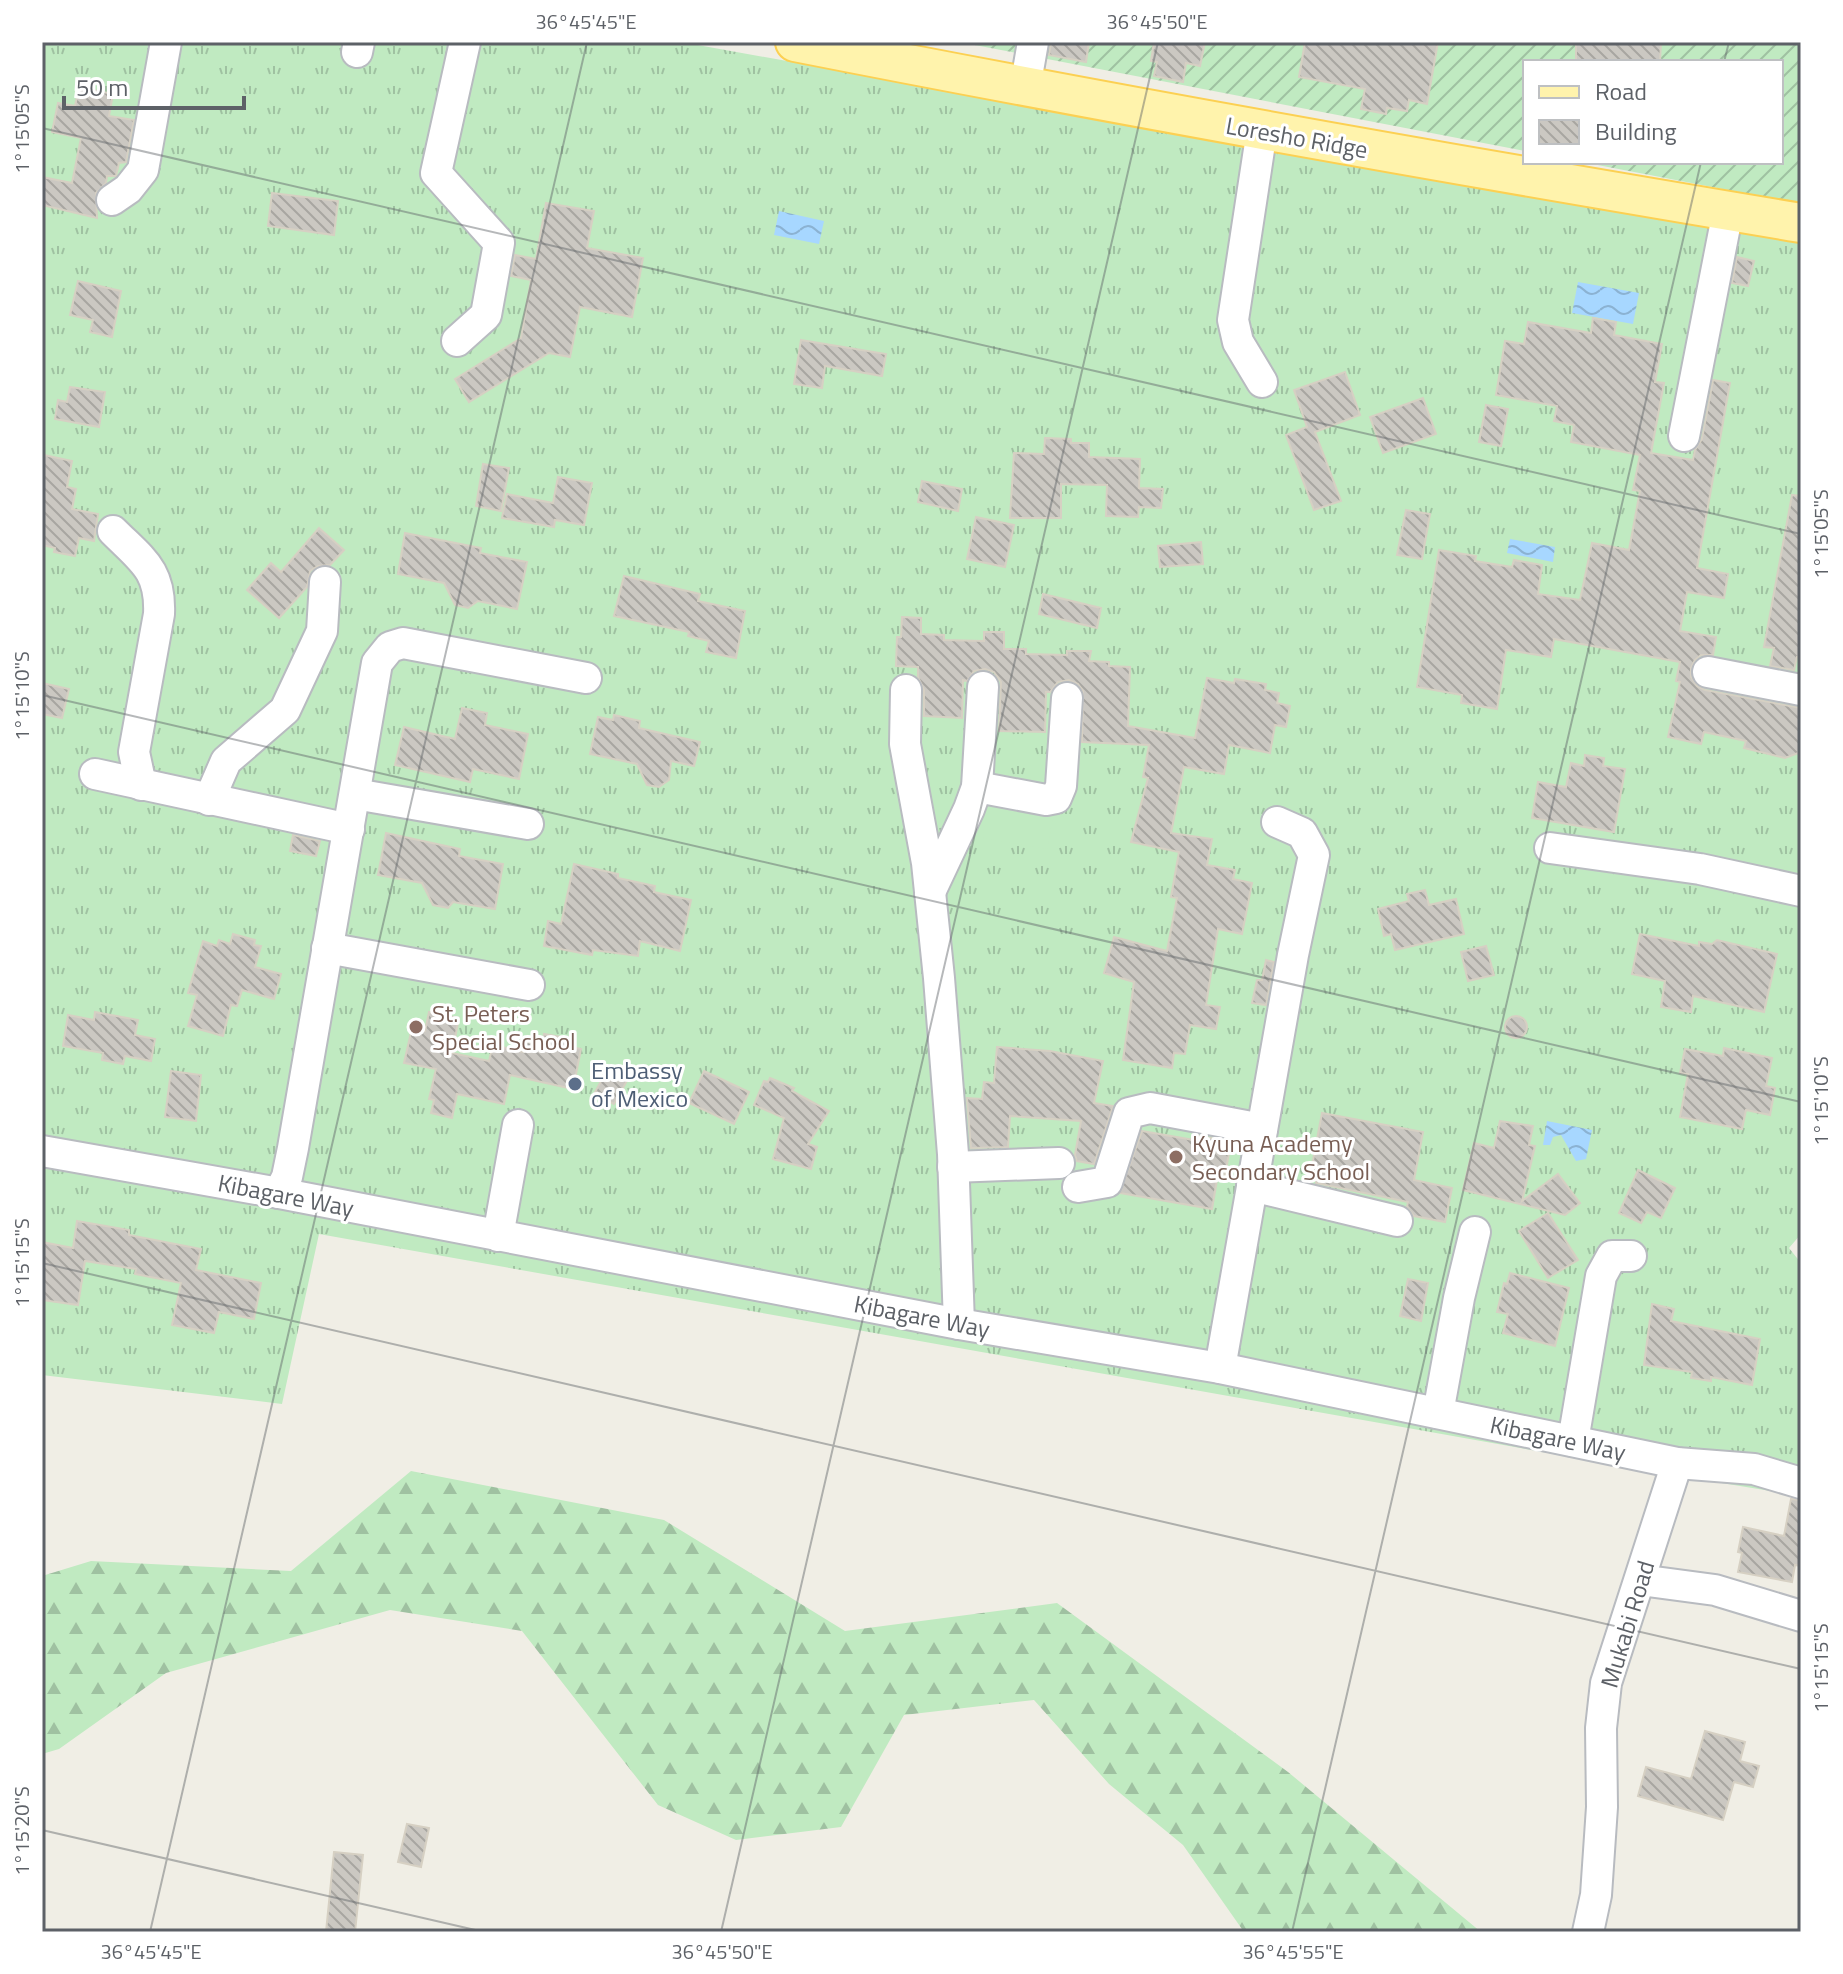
<svg xmlns="http://www.w3.org/2000/svg" width="1843" height="1974" font-family="'Titillium Web',sans-serif">
	<defs>
		<pattern id="grass-tufts" width="24" height="20" patternUnits="userSpaceOnUse" patternTransform="scale(2)"><rect width="24" height="20" fill="#c0eac1"/><path d="M3 7l-1-3M5 7V3M7 7l1-3M15 17l-1-3M17 17v-4M19 17l1-3" fill="none" stroke="#9fc1a1"/></pattern>
		<pattern id="forest-firs" width="22" height="20" patternUnits="userSpaceOnUse" patternTransform="scale(2)"><rect width="22" height="20" fill="#c0eac1"/><path d="M5 1l3.5 6h-7zM16 11l3.5 6h-7z" fill="#9fc1a1"/></pattern>
		<pattern id="garden-furrows" width="10" height="10" patternUnits="userSpaceOnUse" patternTransform="scale(2)"><rect width="10" height="10" fill="#c0eac1"/><path d="M-1 1l2-2M0 10L10 0M9 11l2-2" fill="none" stroke="#9fc1a1"/></pattern>
		<pattern id="water-waves" width="16" height="10" patternUnits="userSpaceOnUse" patternTransform="scale(2)"><rect width="16" height="10" fill="#a7d7ff"/><path d="M0 5q4-4 8 0t8 0" fill="none" stroke="#8bb2d2"/></pattern>
		<pattern id="building-back-hatch" width="6" height="6" patternUnits="userSpaceOnUse" patternTransform="scale(2)"><rect width="6" height="6" fill="#cbc8c2"/><path d="M-1 5l2 2M0 0l6 6M5-1l2 2" fill="none" stroke="#a8a6a1"/></pattern>
	</defs>
	<rect width="100%" height="100%" fill="#f0eee5"/>
	<polygon fill="url(#grass-tufts)" points="42,42 681,42 1801,243 1801,1234 1789,1248 1801,1263 1801,1496 1660,1473 319,1234 282,1404 42,1375"/>
	<polygon fill="url(#forest-firs)" points="411,1471 664,1520 845,1631 1057,1603 1288,1772 1481,1932 1244,1932 1183,1845 1109,1784 1034,1700 904,1715 841,1827 736,1840 658,1805 522,1631 390,1610 166,1673 59,1749 42,1754 42,1576 91,1561 291,1571"/>
	<polygon fill="url(#garden-furrows)" points="959,42 1801,42 1801,204 1582,162 1781,162 1781,62 1525,62 1525,151"/>
	<polygon fill="#c0eac1" points="990,795 1055,807 1047,849 983,838"/>
	<g fill="url(#water-waves)">
		<polygon points="779,211 824,221 819,244 774,235"/>
		<polygon points="1578,282 1639,293 1633,324 1572,313"/>
		<polygon points="1510,539 1555,547 1553,562 1507,553"/>
		<polygon points="1547,1121 1592,1130 1586,1159 1576,1161 1561,1135 1553,1137 1550,1145 1543,1145"/>
	</g>
	<g fill="url(#building-back-hatch)" stroke="#d6d0c3" stroke-width="2">
		<polygon points="1051,42 1089,42 1086,62 1049,55"/>
		<polygon points="1154,42 1205,42 1200,66 1186,63 1183,82 1154,76 1157,62 1151,61"/>
		<polygon points="1305,42 1438,42 1427,104 1409,100 1407,111 1387,108 1386,114 1361,109 1365,89 1299,77"/>
		<polygon points="1611,42 1661,42 1660,62 1576,62 1576,43 1610,44"/>
		<polygon points="79,87 113,94 109,116 134,120 126,162 119,163 116,176 107,176 106,183 96,193 97,218 42,205 42,177 72,183 81,138 52,132 58,103 75,106"/>
		<polygon points="272,193 338,201 334,235 268,226"/>
		<polygon points="546,203 594,211 587,248 643,258 632,317 580,307 570,357 549,353 469,402 455,379 521,338 531,280 511,276 515,255 536,259"/>
		<polygon points="1737,257 1754,261 1748,286 1732,283"/>
		<polygon points="78,281 121,291 112,337 90,332 93,320 70,315"/>
		<polygon points="1593,318 1616,322 1614,335 1662,344 1655,382 1664,383 1651,453 1693,460 1695,450 1702,439 1713,380 1730,383 1697,568 1728,574 1724,598 1687,592 1680,631 1716,637 1713,655 1701,655 1695,660 1691,668 1691,677 1697,686 1705,690 1801,708 1801,752 1785,758 1744,748 1746,741 1704,732 1701,744 1668,737 1680,682 1676,681 1680,662 1554,639 1551,657 1506,650 1497,709 1461,703 1462,695 1417,687 1439,550 1476,556 1475,561 1512,567 1514,560 1542,565 1538,594 1580,600 1592,543 1629,550 1640,491 1633,490 1640,455 1571,442 1574,425 1554,421 1557,406 1496,395 1505,341 1524,344 1528,322 1591,333"/>
		<polygon points="801,340 886,354 882,376 825,366 822,388 794,384"/>
		<polygon points="1345,372 1360,415 1315,432 1341,501 1314,510 1286,435 1307,427 1294,390"/>
		<polygon points="70,387 105,392 99,427 55,419 58,400 67,402"/>
		<polygon points="1423,398 1436,434 1383,453 1370,417"/>
		<polygon points="1486,405 1508,409 1501,446 1479,442"/>
		<polygon points="1045,438 1071,439 1071,443 1089,443 1089,457 1140,459 1139,488 1163,489 1161,508 1139,507 1138,517 1106,516 1107,485 1061,484 1061,518 1010,518 1014,453 1044,454"/>
		<polygon points="44,455 72,461 67,487 76,489 72,509 98,514 94,541 79,538 75,556 54,552 55,548 42,545"/>
		<polygon points="483,464 509,468 501,511 476,506"/>
		<polygon points="558,477 592,483 584,525 555,520 554,527 502,518 507,494 553,503"/>
		<polygon points="922,481 962,489 958,511 918,502"/>
		<polygon points="1792,495 1801,496 1801,658 1797,657 1794,670 1770,666 1774,648 1764,647"/>
		<polygon points="1406,510 1430,514 1422,559 1397,555"/>
		<polygon points="976,517 1014,525 1005,567 967,559"/>
		<polygon points="319,528 344,550 330,565 318,566 310,571 307,587 279,618 247,590 271,563 281,572"/>
		<polygon points="405,533 481,548 480,553 527,562 517,609 478,601 468,608 455,605 444,583 398,574"/>
		<polygon points="1201,542 1203,564 1160,567 1158,546"/>
		<polygon points="624,576 700,594 698,601 745,611 736,658 706,652 709,641 688,636 689,632 614,616"/>
		<polygon points="1043,594 1101,608 1097,628 1039,614"/>
		<polygon points="902,617 921,618 921,634 944,635 944,640 984,641 984,632 1004,632 1004,649 1026,649 1026,654 1067,655 1067,651 1091,651 1089,661 1109,662 1109,666 1130,667 1128,726 1195,738 1207,678 1234,683 1235,679 1266,684 1265,690 1279,693 1277,703 1290,706 1286,727 1275,725 1270,753 1229,745 1224,774 1184,767 1171,833 1212,839 1207,865 1235,870 1233,879 1252,883 1242,934 1218,929 1206,1005 1220,1007 1216,1029 1190,1025 1185,1054 1174,1053 1172,1068 1123,1060 1134,982 1104,973 1114,937 1167,951 1177,898 1171,897 1179,852 1131,842 1148,778 1143,777 1149,745 1082,742 1083,691 1078,684 1069,680 1058,682 1050,692 1046,692 1045,732 999,731 1001,682 994,672 985,669 974,671 967,681 963,680 962,718 924,716 924,690 918,677 918,667 896,666 897,637 901,637"/>
		<polygon points="42,683 69,689 62,718 42,714"/>
		<polygon points="462,708 487,713 485,725 528,734 519,779 473,769 470,782 395,765 404,727 455,739"/>
		<polygon points="614,715 640,721 639,728 700,742 694,766 671,761 669,780 659,787 647,785 637,764 590,754 598,717 613,720"/>
		<polygon points="1585,755 1604,758 1603,766 1625,769 1614,832 1532,818 1538,782 1566,787 1571,763 1584,766"/>
		<polygon points="386,833 460,849 459,856 503,864 495,909 453,902 448,908 433,905 422,883 378,875"/>
		<polygon points="293,835 320,841 316,856 290,851"/>
		<polygon points="574,864 618,874 618,878 655,886 654,892 691,900 680,951 640,941 638,956 593,950 592,955 544,946 548,921 561,924"/>
		<polygon points="1425,890 1429,905 1456,899 1464,934 1395,950 1391,934 1384,936 1378,909 1409,901 1407,894"/>
		<polygon points="233,934 255,940 254,945 261,946 255,967 281,974 274,999 242,990 237,1006 231,1005 223,1036 188,1026 197,995 188,993 203,941 217,946 219,940 230,944"/>
		<polygon points="1640,934 1699,946 1699,942 1712,944 1717,940 1777,954 1764,1012 1693,996 1691,1012 1661,1007 1665,981 1632,974"/>
		<polygon points="1486,946 1494,975 1468,981 1461,952"/>
		<polygon points="1266,960 1274,962 1266,1005 1252,1003 1257,980 1262,980"/>
		<polygon points="95,1012 138,1020 135,1035 155,1039 151,1061 125,1056 123,1064 102,1060 103,1053 63,1046 68,1015 94,1020"/>
		<polygon points="429,1012 459,1018 452,1053 489,1061 493,1045 524,1052 526,1042 542,1044 544,1034 567,1038 566,1046 581,1049 573,1089 510,1075 504,1104 457,1094 452,1118 431,1113 434,1100 429,1099 436,1069 404,1063 412,1028 425,1031"/>
		<circle cx="1516" cy="1027" r="11"/>
		<polygon points="997,1047 1050,1051 1103,1061 1094,1103 1113,1106 1094,1164 1077,1161 1075,1155 1081,1121 1010,1116 1008,1147 971,1148 967,1098 982,1099 984,1082 994,1083"/>
		<polygon points="1724,1048 1772,1058 1766,1086 1775,1088 1770,1115 1746,1110 1742,1129 1680,1117 1688,1074 1680,1073 1685,1049 1723,1056"/>
		<polygon points="609,1066 629,1077 614,1104 594,1094"/>
		<polygon points="171,1071 201,1075 196,1121 165,1117"/>
		<polygon points="704,1071 749,1092 734,1124 689,1103"/>
		<polygon points="770,1078 794,1088 792,1091 829,1111 808,1144 817,1147 811,1169 773,1159 784,1118 754,1105 764,1081 768,1082"/>
		<polygon points="1322,1113 1423,1132 1414,1180 1452,1188 1445,1222 1414,1216 1407,1207 1408,1202 1316,1183 1318,1172 1311,1171"/>
		<polygon points="1500,1121 1533,1126 1529,1145 1535,1146 1522,1201 1558,1174 1580,1203 1565,1215 1463,1190 1474,1143 1494,1148"/>
		<polygon points="1142,1131 1194,1140 1195,1135 1231,1142 1225,1175 1218,1174 1212,1209 1120,1193"/>
		<polygon points="1638,1170 1675,1188 1661,1218 1647,1212 1641,1223 1619,1213"/>
		<polygon points="1548,1213 1578,1260 1548,1278 1519,1231"/>
		<polygon points="77,1221 129,1230 129,1235 201,1249 196,1270 261,1283 254,1319 219,1312 214,1333 172,1325 181,1283 135,1274 136,1269 85,1261 78,1305 42,1300 42,1242 73,1248"/>
		<polygon points="1510,1273 1569,1288 1555,1346 1503,1333 1508,1314 1497,1312 1504,1283 1507,1284"/>
		<polygon points="1408,1279 1428,1283 1421,1321 1400,1316"/>
		<polygon points="1652,1304 1674,1309 1671,1321 1760,1339 1752,1385 1711,1377 1711,1381 1691,1378 1692,1372 1644,1365"/>
		<polygon points="1791,1499 1801,1500 1801,1566 1795,1565 1792,1582 1738,1572 1742,1553 1738,1552 1743,1527 1784,1536"/>
		<polygon points="1705,1731 1745,1742 1740,1761 1759,1766 1753,1787 1734,1782 1723,1820 1638,1796 1646,1767 1691,1779"/>
		<polygon points="407,1824 429,1828 421,1867 398,1862"/>
		<polygon points="334,1852 363,1855 355,1932 326,1932"/>
	</g>
	<g fill="none" stroke-linecap="round" stroke-linejoin="round">
		<g stroke="#b8bbc0" stroke-width="34">
			<g id="minor">
				<polyline points="357,52 359,42"/>
				<polyline points="1025,88 1033,42"/>
				<polyline points="112,200 128,189 143,170 166,42"/>
				<polyline points="457,341 486,315 499,243 436,173 465,42"/>
				<polyline points="1262,382 1238,342 1233,320 1262,130"/>
				<polyline points="1684,436 1728,211"/>
				<path d="M113,531C142,560 161,570 159,614L134,752L141,785"/>
				<polyline points="1708,672 1801,690"/>
				<polyline points="906,690 905,744 927,863 939,978 953,1154 959,1324"/>
				<polyline points="95,774 349,829"/>
				<polyline points="977,787 1046,800 1056,798 1061,786 1067,698"/>
				<polyline points="355,794 528,824"/>
				<polyline points="209,800 226,761 285,710 322,631 325,582"/>
				<polyline points="1550,848 1700,869 1801,891"/>
				<polyline points="930,892 969,809 977,787 983,687"/>
				<polyline points="327,948 529,985"/>
				<polyline points="42,1151 279,1193 959,1324 1220,1368 1677,1463 1754,1469 1801,1483"/>
				<polyline points="953,1167 1059,1163"/>
				<polyline points="1252,1186 1397,1221"/>
				<polyline points="1078,1187 1107,1182 1129,1113 1150,1108 1262,1129"/>
				<polyline points="279,1193 287,1177 293,1148 377,663 390,647 403,643 586,678"/>
				<polyline points="498,1236 518,1125"/>
				<polyline points="1220,1368 1293,955 1314,855 1302,833 1277,822"/>
				<polyline points="1438,1413 1459,1298 1475,1232"/>
				<polyline points="1573,1441 1601,1276 1612,1256 1631,1256"/>
				<polyline points="1640,1580 1715,1590 1801,1616"/>
				<polyline points="1588,1932 1596,1895 1602,1807 1601,1728 1606,1683 1677,1463"/>
			</g>
		</g>
		<g stroke="#fcd052" stroke-width="42">
			<path id="major" d="M795,42C1130,108 1465,167 1801,223"/>
		</g>
		<use href="#minor" stroke="#fff" stroke-width="30"/>
		<use href="#major" stroke="#fff3ac" stroke-width="38"/>
	</g>
	<path fill="none" stroke="#5d6167" stroke-width="2" stroke-opacity="0.45" d="M1724,62L1729,42M42,128L1801,534M42,695L1801,1102M42,1263L1801,1669M42,1830L484,1932M150,1932L587,42M721,1932L1158,42M1292,1932L1701,162"/>
	<g fill="#8d6e63" stroke="#fff" stroke-width="3">
		<circle cx="416" cy="1027" r="8"/>
		<circle cx="1176" cy="1157" r="8"/>
	</g>
	<circle fill="#5c6f8a" stroke="#fff" stroke-width="3" cx="575" cy="1084" r="8"/>
	<g text-anchor="middle" dominant-baseline="central" stroke-width="6" stroke-linejoin="round" paint-order="stroke">
		<g font-size="24" fill="#5d6167" stroke="#fff">
			<text transform="translate(1297 137) rotate(10)">Loresho Ridge</text>
			<text transform="translate(286 1195) rotate(11)">Kibagare Way</text>
			<text transform="translate(922 1316) rotate(11)">Kibagare Way</text>
			<text transform="translate(1558 1438) rotate(12)">Kibagare Way</text>
			<text transform="translate(1627 1624) rotate(-73)">Mukabi Road</text>
		</g>
		<g font-size="24" fill="#785e54" stroke="#fff" text-anchor="start">
			<text x="432" y="1013">St. Peters<tspan x="432" dy="28">Special School</tspan></text>
			<text x="1192" y="1143">Kyuna Academy<tspan x="1192" dy="28">Secondary School</tspan></text>
		</g>
		<g font-size="24" fill="#4e5e75" stroke="#fff" text-anchor="start">
			<text x="591" y="1070">Embassy<tspan x="591" dy="28">of Mexico</tspan></text>
		</g>
	</g>
	<rect width="1843" height="1974" fill="none" stroke="#ffffff" stroke-width="88"/>
	<rect x="1523" y="60" width="260" height="104" fill="#ffffff" stroke="#bec0c2" stroke-width="2"/>
	<rect x="1539" y="86" width="40" height="12" fill="#fff3ac" stroke="#bec0c2" stroke-width="2"/>
	<text x="1595" y="100" font-size="24" fill="#5d6167">Road</text>
	<rect x="1539" y="120" width="40" height="24" fill="url(#building-back-hatch)" stroke="#bec0c2" stroke-width="2"/>
	<text x="1595" y="140" font-size="24" fill="#5d6167">Building</text>
	<path d="M64 96v12h180v-12" fill="none" stroke="#5d6167" stroke-width="4"/>
	<text x="76" y="96" font-size="24" fill="#5d6167" stroke="#ffffff" stroke-width="6" paint-order="stroke">50 m</text>
	<rect x="44" y="44" width="1755" height="1886" fill="none" stroke="#5d6167" stroke-width="3"/>
	<g font-size="20" text-anchor="middle" fill="#5d6167">
		<text x="586" y="29">36°45'45"E</text>
		<text x="1157" y="29">36°45'50"E</text>
		<text transform="translate(22 129) rotate(-90)" y="7">1°15'05"S</text>
		<text transform="translate(1821 534) rotate(-90)" y="7">1°15'05"S</text>
		<text transform="translate(22 696) rotate(-90)" y="7">1°15'10"S</text>
		<text transform="translate(1821 1101) rotate(-90)" y="7">1°15'10"S</text>
		<text transform="translate(22 1263) rotate(-90)" y="7">1°15'15"S</text>
		<text transform="translate(1821 1668) rotate(-90)" y="7">1°15'15"S</text>
		<text transform="translate(22 1831) rotate(-90)" y="7">1°15'20"S</text>
		<text x="151" y="1959">36°45'45"E</text>
		<text x="722" y="1959">36°45'50"E</text>
		<text x="1293" y="1959">36°45'55"E</text>
	</g>
</svg>
